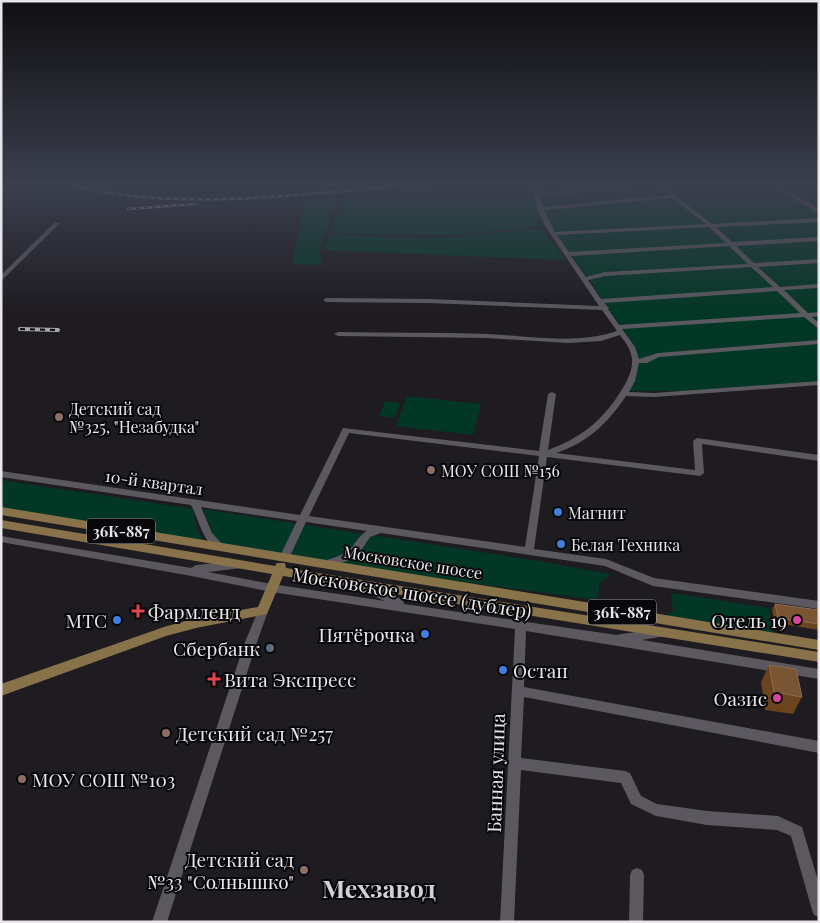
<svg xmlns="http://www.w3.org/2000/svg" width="820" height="923" font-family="'Playfair Display',serif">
	<rect width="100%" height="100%" fill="#1e1b21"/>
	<g fill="#033725">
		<polygon points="112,185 187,185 178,190"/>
		<polygon points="190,185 319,185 223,190 183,190"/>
		<polygon points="538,185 819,185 819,382 692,391 625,391 634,377 632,345 589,279 556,234 544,212"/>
		<polygon points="523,191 534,192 536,195 538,212 544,226 445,236 330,233 342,202 351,198 455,193 460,201 514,197 513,193"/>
		<polygon points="304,200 337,201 319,251 322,265 292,264"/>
		<polygon points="541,228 566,260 324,250 329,235 442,238"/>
		<polygon points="407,396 481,404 473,435 396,426"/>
		<polygon points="385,401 400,403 395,418 379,416"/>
		<polygon points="1,480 193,509 198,531 206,544 1,512"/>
		<polygon points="203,509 539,561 609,574 609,577 600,582 597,600 328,564 225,547 215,539"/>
		<polygon points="671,593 769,608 773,634 665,616 673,611"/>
	</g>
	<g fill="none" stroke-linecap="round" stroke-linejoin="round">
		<g fill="#5b585f" fill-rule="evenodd">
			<polygon points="185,185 191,185 187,188 183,188 182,187"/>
			<path d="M533,185H550L548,187H538L539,193L638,185H653L650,187L540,196L543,207L669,195L656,185H662L712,224L819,218V222L716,227L732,242L819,237V241L736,246L754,263L819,259V263L758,267L780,287L819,284V288L784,290L808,313L819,312V316L812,317L819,323V329L804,317L622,329L635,347L639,359L658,353L819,340V344L659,357L647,363H639L635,381L629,392L654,393L819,381V385L654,397L626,396C608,423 587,443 556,453L695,470L693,441L697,438L819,455V461L702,444L704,473L700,476L547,457L534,549L606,559L654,578L819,601V609L653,586L605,566L381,533L370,537L360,552L352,559L328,568L324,567L323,564L324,561C333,558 343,555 350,549C356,543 360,534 367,531L306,522L289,558L288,561H280L279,558L297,521L201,507L212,533L224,546L222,548C205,552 198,516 191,505L1,477V471L300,515L343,428L539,451L548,394L552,392L556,394L548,450C579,439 602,421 619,394C626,384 633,371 632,359C631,349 625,342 620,335L601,341L568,343L487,338L338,336L334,334L338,332C388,333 438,332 488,334C530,336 576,345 617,331L602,310L429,303L326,302L323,300L326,298L429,299L599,306L545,226L537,209ZM672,198L706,224L555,232L544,210ZM709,227L726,243L569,252L557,235ZM729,246L748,264L605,272L586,277L571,256ZM751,267L773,287L601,299L588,280L605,276ZM777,291L800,313L619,325L608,309L609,308L604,303ZM349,433L539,456L525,547L309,516Z"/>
			<polygon points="770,185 776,185 813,205 819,210 819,215 809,207"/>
			<polygon points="55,222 60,223 1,281 1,275"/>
			<polygon points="1,536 191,568 196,565 238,561 242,562 243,565 242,568 208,572 272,584 385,601 359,589 358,586 359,583 363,582 403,600 404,604 617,635 621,634 661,629 665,630 667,633 665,636 642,640 819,669 819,679 526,631 524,687 819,741 819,753 524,697 521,758 625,771 630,773 641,796 657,804 707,811 778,816 802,827 819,884 819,917 814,915 812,910 791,836 777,830 707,825 656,816 631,804 621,783 521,770 514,922 500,922 515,629 272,592 186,575 1,542"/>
			<polygon points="263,607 267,608 268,611 257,642 167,922 152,922 245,642 258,611 259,608"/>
			<polygon points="637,868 642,870 644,875 643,922 629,922 630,875 632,870"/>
		</g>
		<g fill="#877249" fill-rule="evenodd">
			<polygon points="1,507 819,640 819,650 1,515"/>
			<polygon points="1,520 275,566 277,563 285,563 286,568 819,652 819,662 283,576 267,614 196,628 166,636 1,696 1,684 164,627 196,618 258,607 272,574 1,528"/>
		</g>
		<g stroke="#a7a5a9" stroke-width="2.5">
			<g id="rail-far1">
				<path d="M67,185C96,191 124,196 154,198C240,203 327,192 413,185"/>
				<polyline points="406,190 426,189"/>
				<polyline points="128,209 195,204"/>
			</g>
		</g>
		<g stroke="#a7a5a9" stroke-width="4">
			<polyline id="rail" points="20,329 58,330"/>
		</g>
		<use href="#rail-far1" stroke="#080709" stroke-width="1" stroke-dasharray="4" stroke-linecap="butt"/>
		<use href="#rail" stroke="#080709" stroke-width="2" stroke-dasharray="5" stroke-linecap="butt"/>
	</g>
	<g fill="#6b431e">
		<polygon points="775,604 819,610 819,630 775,623 772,610"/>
		<polygon points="769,665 802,697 793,714 765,710 761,682"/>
	</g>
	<g fill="#795534" stroke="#8a6c51">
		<polygon points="775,604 819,610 819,624 778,618"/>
		<polygon points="769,665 796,669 802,697 774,692"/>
	</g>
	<linearGradient id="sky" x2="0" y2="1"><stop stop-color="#100f12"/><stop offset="0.59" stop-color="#3b3f4e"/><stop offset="1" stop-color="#3b3f4e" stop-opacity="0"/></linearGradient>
	<rect width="820" height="314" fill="url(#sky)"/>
	<g fill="#8d6e63" stroke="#080709" stroke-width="2">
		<circle cx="59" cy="417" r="5"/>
		<circle cx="431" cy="470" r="5"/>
		<circle cx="166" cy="733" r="5"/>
		<circle cx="22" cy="779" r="5"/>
		<circle cx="304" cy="870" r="5"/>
	</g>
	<g fill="#3f7fe0" stroke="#080709" stroke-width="2">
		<circle cx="558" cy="512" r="5"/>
		<circle cx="561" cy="544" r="5"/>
		<circle cx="117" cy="620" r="5"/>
		<circle cx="425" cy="634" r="5"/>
		<circle cx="503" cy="670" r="5"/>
	</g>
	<g fill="#e0444e" stroke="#080709" stroke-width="2">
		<path d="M135.5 603.5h5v5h5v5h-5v5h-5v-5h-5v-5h5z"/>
		<path d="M211.5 671.5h5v5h5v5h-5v5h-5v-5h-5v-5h5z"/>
	</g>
	<g fill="#d1479c" stroke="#080709" stroke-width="2">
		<circle cx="797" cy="620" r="5"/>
		<circle cx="777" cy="698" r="5"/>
	</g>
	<circle fill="#5c6f8a" stroke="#080709" stroke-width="2" cx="270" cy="648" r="5"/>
	<g text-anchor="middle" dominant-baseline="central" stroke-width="4" stroke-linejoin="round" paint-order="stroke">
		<g fill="#080709" stroke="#a5a3a6" stroke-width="1">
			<rect x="87" y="518.5" width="68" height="25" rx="4"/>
			<rect x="588" y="599.5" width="68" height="25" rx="4"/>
		</g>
		<g font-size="15" font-weight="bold" fill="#e8e6ea">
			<text x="121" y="531">36К-887</text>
			<text x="622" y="612">36К-887</text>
		</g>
		<g font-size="16" fill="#e8e6ea" stroke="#080709" text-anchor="start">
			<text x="69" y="408">Детский сад<tspan x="69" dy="18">№325, "Незабудка"</tspan></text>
			<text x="441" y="470">МОУ СОШ №156</text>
			<text x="568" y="512">Магнит</text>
			<text x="571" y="544">Белая Техника</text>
		</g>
		<g font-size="16" fill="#e8e6ea" stroke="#080709">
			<text transform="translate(154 482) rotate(8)">10-й квартал</text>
			<text transform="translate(413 562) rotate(9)">Московское шоссе</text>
		</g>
		<g font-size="19" fill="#e8e6ea" stroke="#080709">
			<text transform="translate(412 592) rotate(9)">Московское шоссе (дублер)</text>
			<text transform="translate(495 773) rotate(-88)">Банная улица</text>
		</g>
		<g font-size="19" fill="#e8e6ea" stroke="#080709" text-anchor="end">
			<text x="148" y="611" text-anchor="start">Фармленд</text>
			<text x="107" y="620">МТС</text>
			<text x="787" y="620">Отель 19</text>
			<text x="415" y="634">Пятёрочка</text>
			<text x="260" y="648">Сбербанк</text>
			<text x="513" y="670" text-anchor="start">Остап</text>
			<text x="224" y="679" text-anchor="start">Вита Экспресс</text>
			<text x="767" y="698">Оазис</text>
			<text x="176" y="733" text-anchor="start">Детский сад №257</text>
			<text x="32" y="779" text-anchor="start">МОУ СОШ №103</text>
			<text x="294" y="859">Детский сад<tspan x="294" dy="22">№33 "Солнышко"</tspan></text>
		</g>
		<g font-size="25" font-weight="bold" fill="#d3cfd7" stroke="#080709">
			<text x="379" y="887">Мехзавод</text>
		</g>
	</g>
	<rect width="820" height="923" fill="none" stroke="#e8e6ea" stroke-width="5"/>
</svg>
